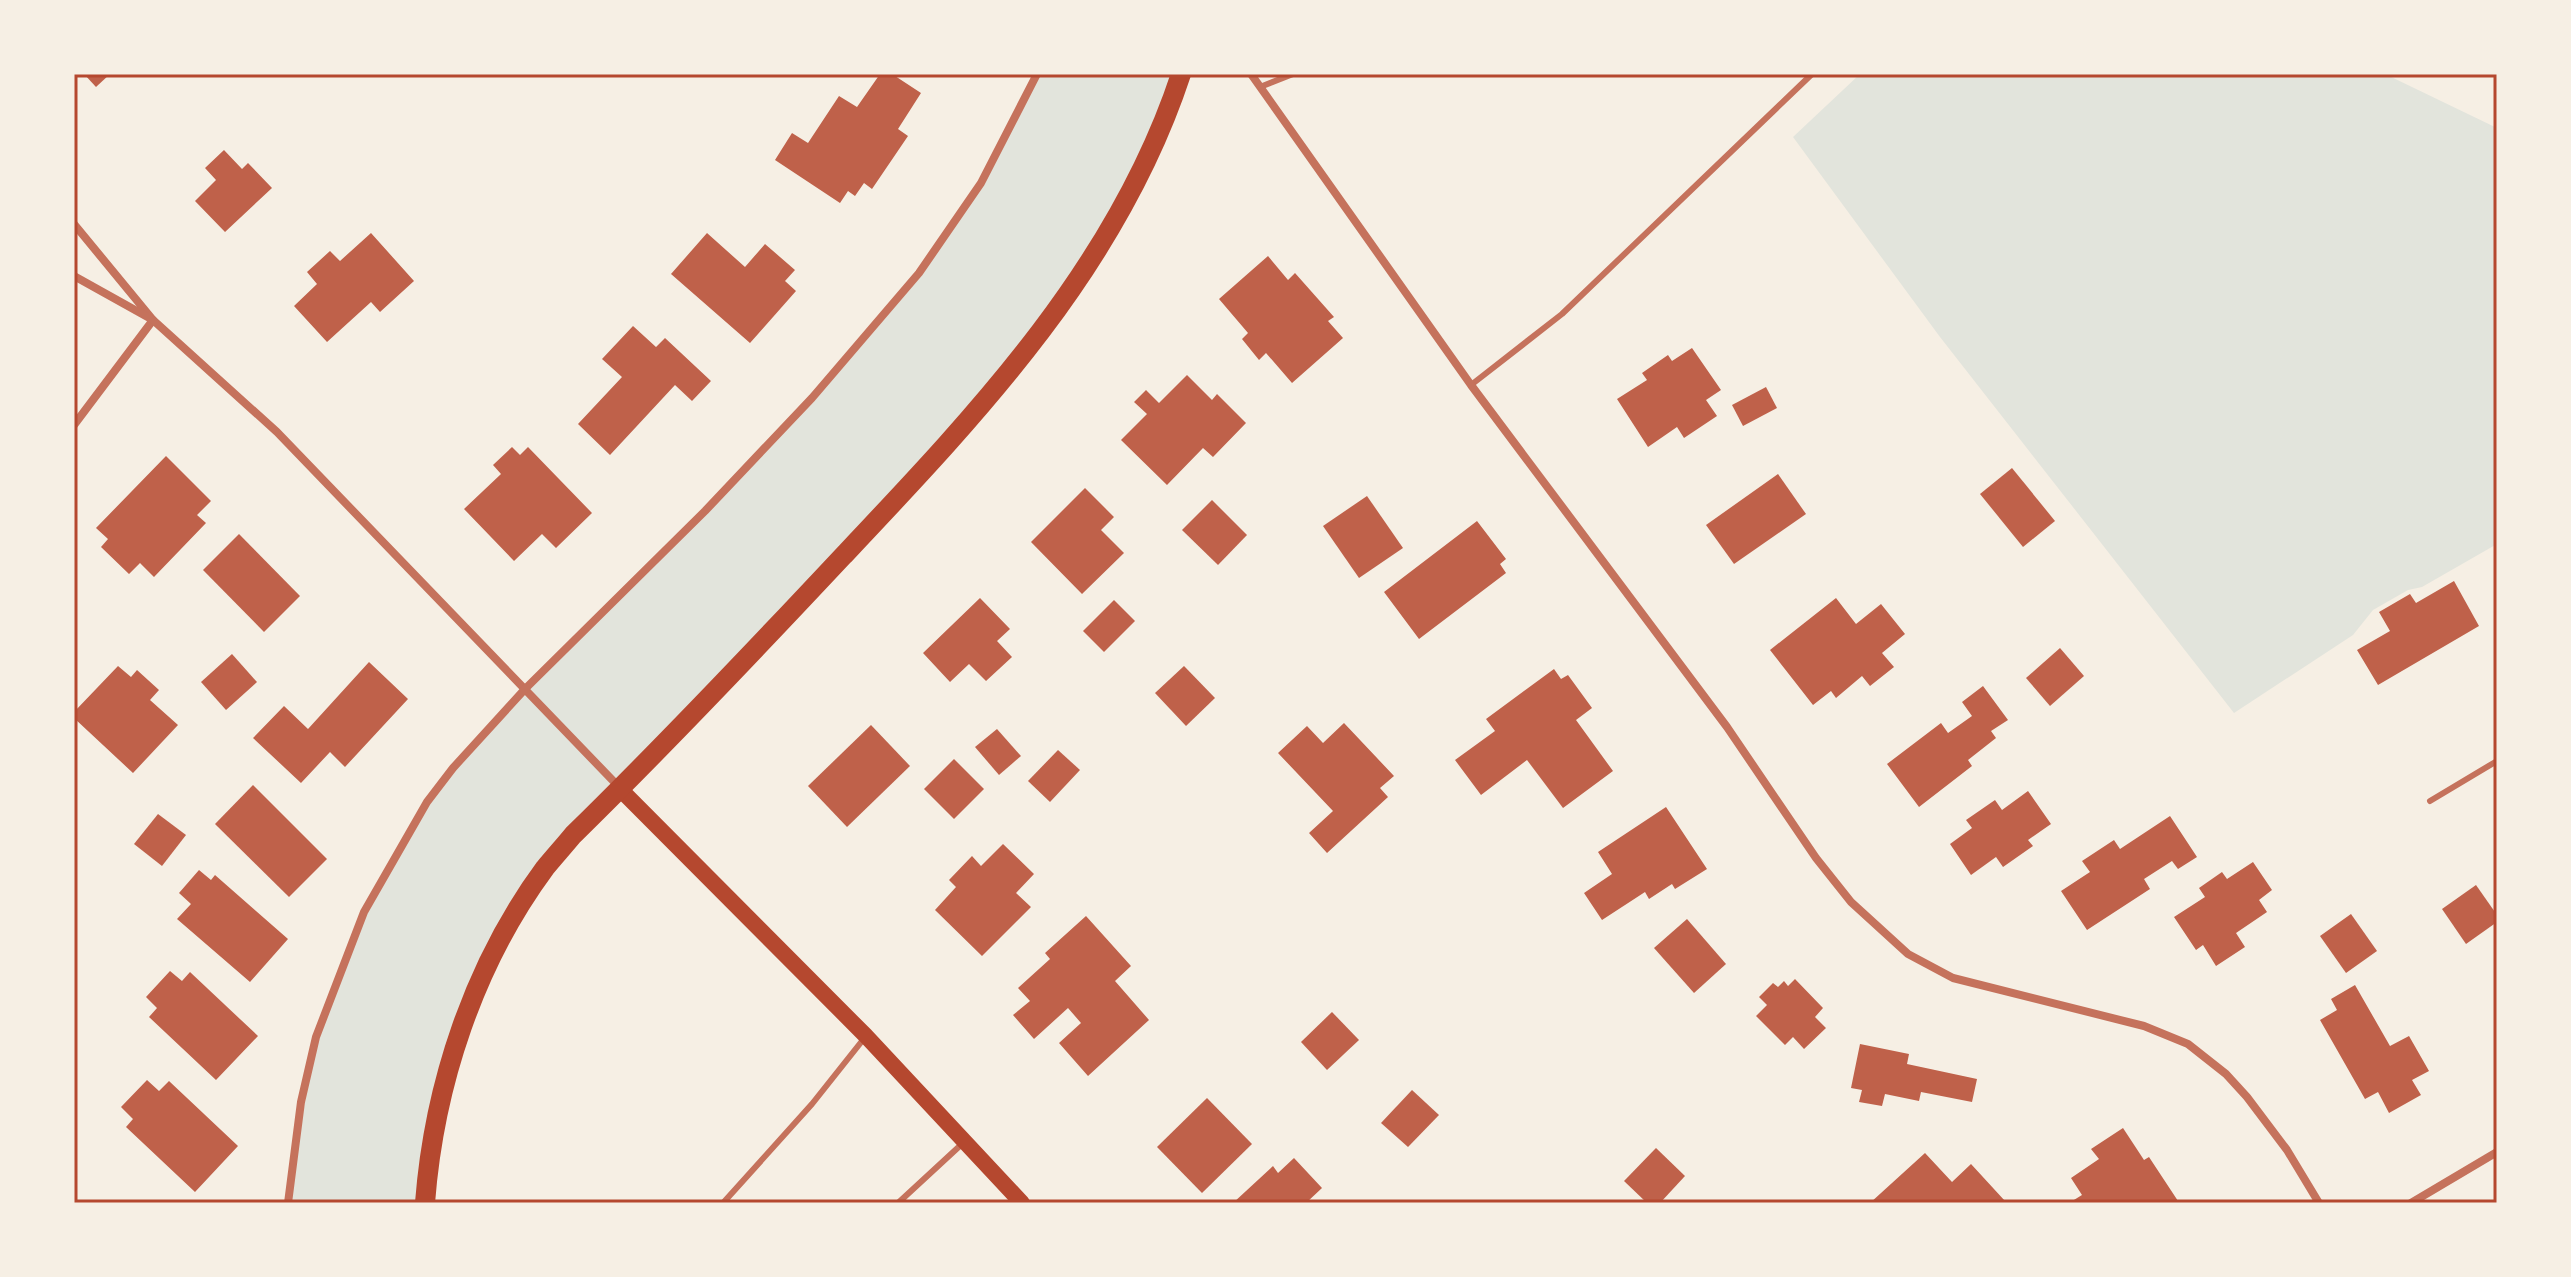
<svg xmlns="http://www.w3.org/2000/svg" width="2571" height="1277" font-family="Overpass,sans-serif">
	<rect width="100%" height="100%" fill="#f6efe4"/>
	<g fill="#e2e4dc">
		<polygon points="1037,74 1181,74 1056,313 573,835 474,998 425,1203 288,1203 316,1037 365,912 427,802 525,689 705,511 919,273 982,183"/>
		<polygon points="1860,74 2385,74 2497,128 2497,544 2422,587 2408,590 2373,610 2353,635 2234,713 1940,337 1793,137"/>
	</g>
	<g fill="#bf614a">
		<polygon points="84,74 110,74 96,87"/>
		<polygon points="880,74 892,74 921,93 898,129 908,136 872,189 864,183 855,196 848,191 840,203 775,160 792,133 808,143 839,96 857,107"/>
		<polygon points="224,150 242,169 248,163 272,188 225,232 195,201 216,180 205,168"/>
		<polygon points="371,233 414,281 380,312 371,302 327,342 294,306 317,284 307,272 330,251 340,261"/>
		<polygon points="707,233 745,267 765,244 795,270 785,281 796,291 750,343 671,274"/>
		<polygon points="1268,256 1288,280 1295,273 1334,317 1328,321 1343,338 1292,383 1266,353 1259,360 1242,339 1248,333 1219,299"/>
		<polygon points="633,326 656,347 665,338 711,381 692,401 675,385 610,455 578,424 622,377 602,359"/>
		<polygon points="1692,348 1721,390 1706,400 1717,416 1684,438 1677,427 1648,447 1617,399 1647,380 1642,373 1668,355 1672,361"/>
		<polygon points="1187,375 1212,400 1217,394 1246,423 1213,457 1203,448 1167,485 1121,440 1147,414 1134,402 1146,390 1159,403"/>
		<polygon points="1766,387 1777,408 1743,426 1732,405"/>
		<polygon points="512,447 520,455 528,447 592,513 556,548 542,534 514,561 464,509 501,474 493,465"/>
		<polygon points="166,456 211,501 197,515 206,523 154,577 140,563 129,574 101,547 108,539 96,528"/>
		<polygon points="2012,468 2055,521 2023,547 1980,494"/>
		<polygon points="1778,474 1806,514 1734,564 1706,525"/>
		<polygon points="1085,488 1114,517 1101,530 1124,553 1082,594 1031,542"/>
		<polygon points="1367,496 1403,548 1359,578 1323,526"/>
		<polygon points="1212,500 1247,535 1218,565 1182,530"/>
		<polygon points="1477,521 1506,559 1500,564 1506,573 1419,639 1384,592"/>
		<polygon points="239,534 300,596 264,632 203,570"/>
		<polygon points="2454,581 2479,626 2378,685 2357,650 2390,631 2379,612 2410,594 2416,603"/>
		<polygon points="980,598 1010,629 997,641 1012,657 986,681 969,664 950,682 923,653"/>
		<polygon points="1836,598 1856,624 1881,604 1905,634 1882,653 1894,667 1870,686 1862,676 1836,698 1831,691 1813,705 1770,650"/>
		<polygon points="1114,600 1135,621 1104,652 1083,631"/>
		<polygon points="2060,648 2084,676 2050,706 2026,678"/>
		<polygon points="232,654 257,682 226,710 201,682"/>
		<polygon points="369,662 408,699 345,767 330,752 301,783 253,738 284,706 308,729"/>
		<polygon points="118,666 131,677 137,670 159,690 150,700 178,725 133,773 74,718 74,712"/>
		<polygon points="1184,666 1215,698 1186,726 1155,693"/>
		<polygon points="1554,669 1561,679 1568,675 1592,708 1576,720 1613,771 1563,808 1527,760 1481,795 1455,760 1495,731 1486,719"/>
		<polygon points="1983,686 2008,720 1991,731 1996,738 1968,760 1972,766 1919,807 1887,764 1941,723 1948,733 1972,716 1962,702"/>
		<polygon points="1344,723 1394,776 1380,788 1388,797 1327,853 1309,833 1333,811 1278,753 1307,726 1323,743"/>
		<polygon points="871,725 910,766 847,827 808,786"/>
		<polygon points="997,729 1021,756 999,775 975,747"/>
		<polygon points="1058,750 1080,770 1050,802 1028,781"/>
		<polygon points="954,759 984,789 954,819 924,789"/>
		<polygon points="253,785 327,859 289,897 215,824"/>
		<polygon points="2028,791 2051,824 2028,840 2033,846 2003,867 1996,857 1971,875 1950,844 1972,828 1966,820 1995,800 2002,810"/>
		<polygon points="1666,807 1707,869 1675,889 1672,884 1649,899 1645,892 1602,920 1584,893 1612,874 1598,852"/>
		<polygon points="158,814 186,835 162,866 134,844"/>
		<polygon points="2170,816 2197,857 2178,869 2172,861 2144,879 2150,889 2087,930 2061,891 2090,872 2082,861 2114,840 2120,849"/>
		<polygon points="1003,844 1034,874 1016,893 1031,907 982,956 935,910 956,887 949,880 972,856 981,866"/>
		<polygon points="2253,862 2272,890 2259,900 2267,912 2236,933 2245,947 2216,966 2203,945 2196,950 2174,917 2205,897 2199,888 2222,872 2227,879"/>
		<polygon points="199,870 211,880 215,875 288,939 250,982 177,919 191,904 179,893"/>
		<polygon points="2476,885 2497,915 2497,922 2466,944 2442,909"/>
		<polygon points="2351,914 2377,951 2346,973 2320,936"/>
		<polygon points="1086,916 1131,966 1115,981 1149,1020 1088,1076 1059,1043 1081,1023 1068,1008 1034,1039 1013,1015 1030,1001 1018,988 1050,959 1045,953"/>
		<polygon points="1687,919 1726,964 1694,993 1654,948"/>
		<polygon points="170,971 182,981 190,972 258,1036 216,1080 149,1017 157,1008 146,997"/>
		<polygon points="1795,979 1823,1008 1815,1017 1826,1028 1804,1049 1793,1037 1785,1045 1756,1016 1767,1005 1759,997 1773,983 1778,987 1784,981 1788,986"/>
		<polygon points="2355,985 2390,1046 2409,1036 2429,1071 2412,1080 2421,1095 2389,1113 2378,1092 2365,1099 2320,1020 2337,1010 2331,999"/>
		<polygon points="1332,1012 1359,1040 1327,1070 1301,1042"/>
		<polygon points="1860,1044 1909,1054 1907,1064 1977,1079 1972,1102 1921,1092 1919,1101 1885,1094 1882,1106 1859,1102 1862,1090 1851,1088"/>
		<polygon points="147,1080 159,1091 169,1081 238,1146 195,1192 126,1127 133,1119 121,1107"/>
		<polygon points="1412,1090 1439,1115 1408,1147 1381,1123"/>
		<polygon points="1207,1098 1252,1144 1202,1193 1157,1147"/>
		<polygon points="2123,1128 2144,1160 2149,1157 2178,1201 2175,1203 2069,1203 2082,1195 2071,1178 2099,1159 2091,1149"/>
		<polygon points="1656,1148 1685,1176 1660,1203 1647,1203 1624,1181"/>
		<polygon points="1925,1153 1952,1182 1971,1164 2005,1201 2002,1203 1870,1203"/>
		<polygon points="1294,1158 1322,1188 1306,1203 1233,1203 1273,1166 1278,1173"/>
	</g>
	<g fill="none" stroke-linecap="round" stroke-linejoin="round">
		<g stroke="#c5725c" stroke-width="6">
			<polyline points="1260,87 1293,74"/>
			<polyline points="1471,385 1562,314 1812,74"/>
			<polyline points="2430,801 2497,761"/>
			<polyline points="723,1203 812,1104 866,1036"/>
			<polyline points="898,1203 963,1143"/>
		</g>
		<g stroke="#c5725c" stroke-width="8">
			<polyline points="1251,74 1471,385 1727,727 1816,858 1851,902 1908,954 1953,978 2144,1026 2188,1044 2226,1074 2247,1097 2287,1150 2319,1203"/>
			<polyline points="74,224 153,320 74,425"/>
			<polyline points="74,276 153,320 277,432 620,788"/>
			<polyline points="288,1203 301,1102 316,1037 364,912 427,802 453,768 525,689 705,511 812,398 919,273 981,183 1037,74"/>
			<polyline points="2411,1203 2497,1152"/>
		</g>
		<polyline stroke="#b5482f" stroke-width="16" points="620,789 866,1036 1022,1203"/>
		<path stroke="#b5482f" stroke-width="20" d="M425,1203C434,1085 474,964 545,868C554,857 564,846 573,835C665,745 754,651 843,556C979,412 1118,266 1181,74"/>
	</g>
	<rect width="2571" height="1277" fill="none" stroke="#f6efe4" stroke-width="152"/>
	<rect x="76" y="76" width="2419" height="1125" fill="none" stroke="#b5482f" stroke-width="3"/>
</svg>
